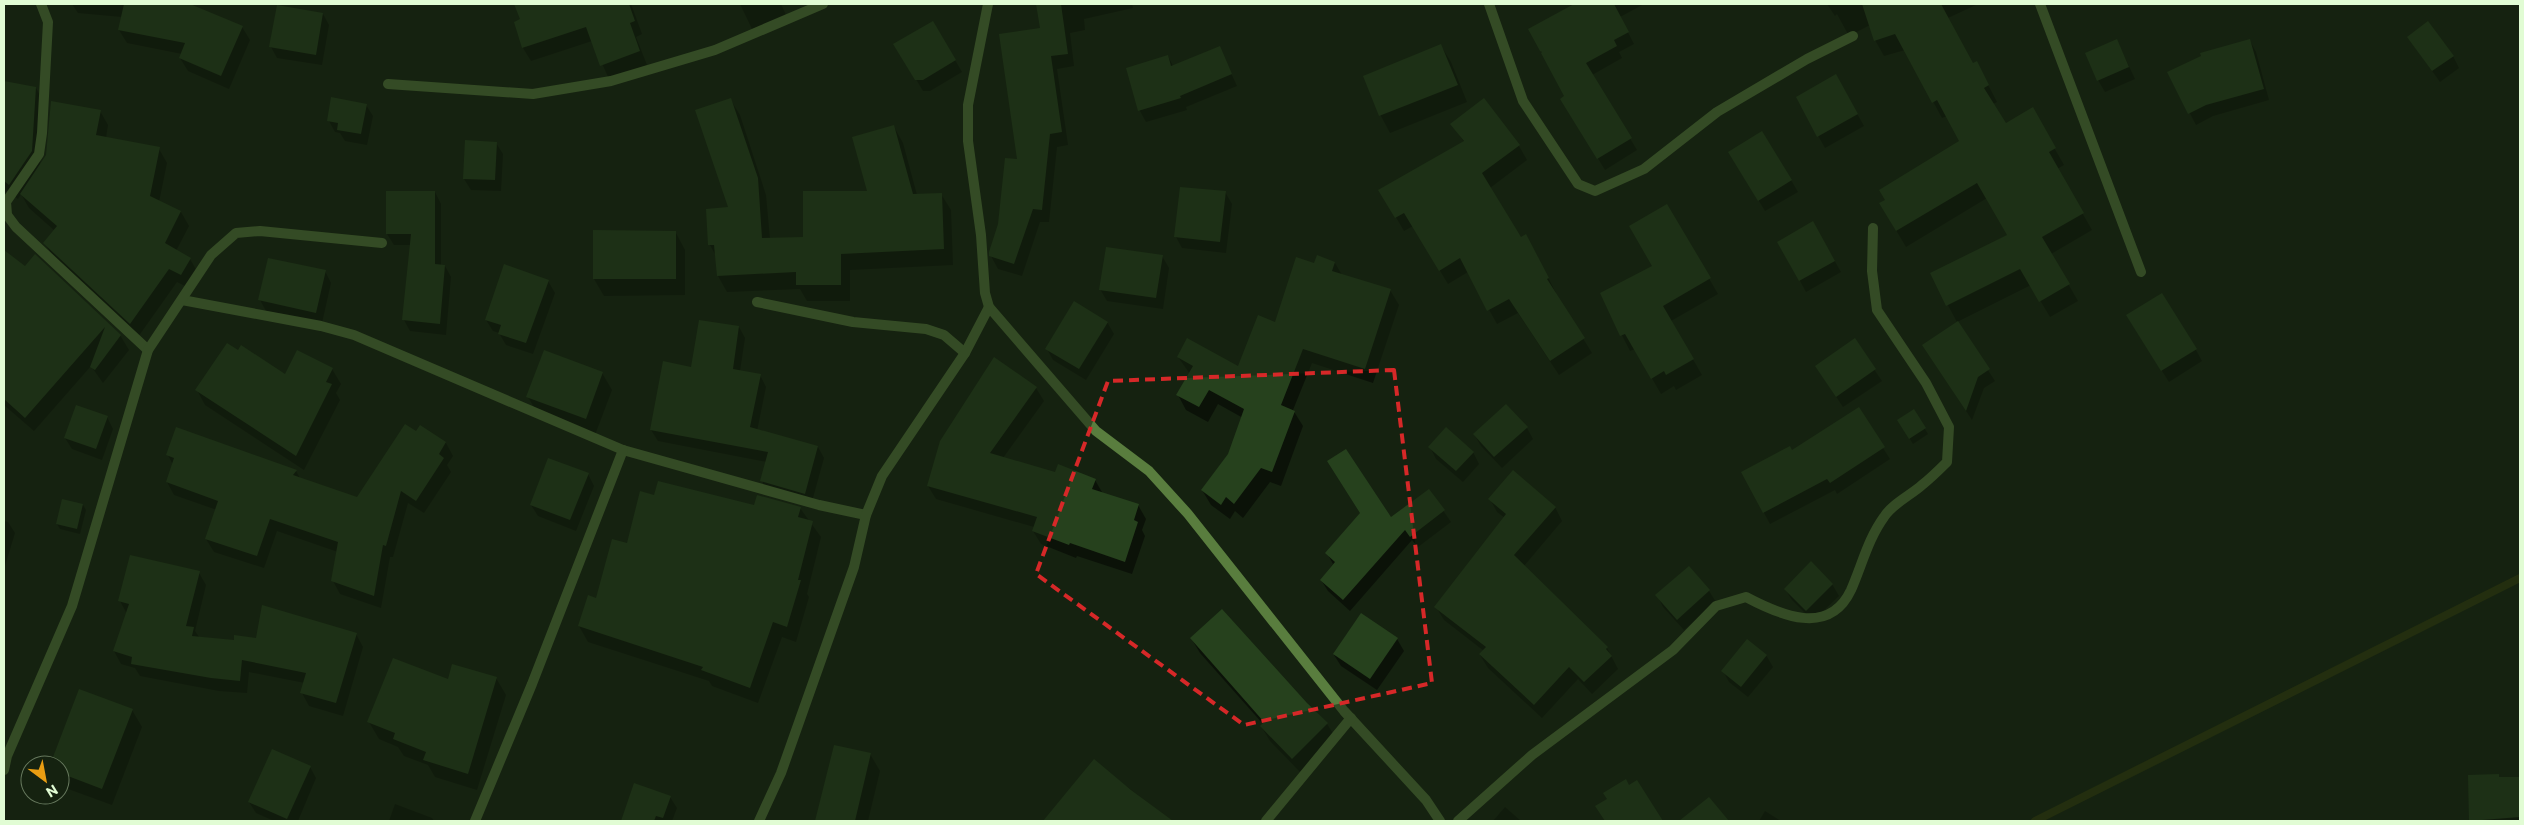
<svg xmlns="http://www.w3.org/2000/svg" width="2524" height="825" font-family="Commissioner,sans-serif">
	<rect width="100%" height="100%" fill="#152210"/>
	<g fill="#0007">
		<polygon points="72,4 187,4 242,27 250,40 229,89 188,71 180,58 182,54 127,43 119,30 122,17 78,13"/>
		<polygon points="522,4 631,4 642,34 636,37 647,65 609,79 592,41 531,61 523,48 515,22 521,20 516,6"/>
		<polygon points="740,4 781,4 787,17 753,31"/>
		<polygon points="1037,4 1134,4 1132,4 1133,8 1084,19 1085,30 1070,33 1074,66 1057,69 1068,145 1057,147 1049,222 1040,222 1022,276 998,269 991,256 1018,160 1041,29"/>
		<polygon points="1570,4 1644,4 1620,17 1634,44 1619,52 1622,58 1592,75 1637,150 1605,170 1562,99 1566,97 1529,29 1571,7"/>
		<polygon points="1827,4 1978,4 1948,18 1973,65 1985,79 1997,102 1993,104 2005,124 2032,109 2064,165 2057,169 2092,230 2051,254 2078,301 2050,317 2031,285 1957,322 1931,274 2008,235 1987,198 1906,247 1890,220 1961,141 1947,116 1942,118 1905,50 1884,56 1875,40 1870,25 1849,36 1837,14 1835,16"/>
		<polygon points="323,14 329,25 322,65 277,58 271,47"/>
		<polygon points="2408,37 2453,56 2459,68 2440,82"/>
		<polygon points="2117,41 2135,79 2105,92 2098,80"/>
		<polygon points="2250,41 2256,52 2269,100 2213,116 2196,125 2169,73"/>
		<polygon points="1441,46 1451,62 1467,102 1390,133 1381,116 1365,77"/>
		<polygon points="1219,47 1237,86 1186,107 1187,110 1146,122 1140,111 1127,69 1168,56 1173,66"/>
		<polygon points="902,56 955,60 962,72 930,91 923,91"/>
		<polygon points="1836,76 1864,126 1825,148 1797,98"/>
		<polygon points="4,82 36,88 44,103 40,166 100,111 108,125 106,138 159,149 167,163 159,202 181,212 189,226 176,251 190,259 198,273 189,288 177,282 138,337 53,257 45,243 55,231 29,208 21,194 18,199 7,190 4,195"/>
		<polygon points="730,99 740,115 766,195 770,239 804,239 869,192 894,127 903,143 917,195 941,194 951,210 953,265 850,270 850,301 807,301 800,289 727,292 718,276 716,256 710,245 729,208"/>
		<polygon points="366,105 373,116 367,145 345,141 340,133 335,132 329,121"/>
		<polygon points="1452,124 1519,146 1527,160 1490,188 1520,239 1534,250 1556,293 1555,293 1592,353 1559,375 1518,313 1497,324 1468,272 1448,284 1413,226 1404,231 1380,190 1464,142"/>
		<polygon points="496,143 503,154 501,191 471,190 464,179"/>
		<polygon points="1736,163 1791,180 1798,192 1765,211"/>
		<polygon points="435,192 441,204 441,266 445,266 451,277 446,335 410,331 404,320 411,245 394,245 387,234"/>
		<polygon points="1225,192 1232,204 1226,253 1182,248 1176,237"/>
		<polygon points="1667,206 1718,294 1671,321 1702,375 1676,390 1674,386 1661,394 1635,349 1630,351 1601,294 1654,266"/>
		<polygon points="1813,223 1841,272 1806,292 1779,242"/>
		<polygon points="676,233 685,250 685,295 604,296 594,279"/>
		<polygon points="4,251 120,335 129,350 103,383 91,366 34,431 4,405"/>
		<polygon points="1162,256 1169,268 1163,309 1107,301 1100,289"/>
		<polygon points="1335,263 1342,275 1390,290 1399,305 1373,383 1312,363 1293,410 1303,426 1281,486 1270,482 1243,518 1235,511 1230,519 1211,505 1202,490 1229,454 1243,418 1218,404 1208,422 1186,410 1178,395 1190,374 1178,357 1238,367 1276,324 1315,264"/>
		<polygon points="325,271 331,283 322,323 266,311 260,300"/>
		<polygon points="548,281 555,293 533,354 506,345 499,333 493,331 486,320"/>
		<polygon points="1107,322 1114,334 1086,380 1053,360 1047,349"/>
		<polygon points="1957,323 1995,381 1984,388 1972,420 1930,356"/>
		<polygon points="739,327 745,338 740,371 760,375 766,387 757,431 818,447 824,458 811,505 768,493 762,481 767,462 658,441 651,430 692,368"/>
		<polygon points="2134,327 2196,350 2202,361 2169,382"/>
		<polygon points="1854,340 1882,381 1843,407 1823,377"/>
		<polygon points="332,369 341,384 336,393 340,400 304,470 205,405 197,390"/>
		<polygon points="602,373 612,390 595,435 538,414 528,397"/>
		<polygon points="1036,388 1044,401 1003,458 1056,474 1095,480 1103,494 1138,505 1146,519 1142,530 1145,536 1132,574 1077,556 1076,558 1041,544 1033,531 1034,527 936,499 928,486"/>
		<polygon points="1858,409 1890,459 1837,494 1835,490 1770,524 1742,472 1792,451"/>
		<polygon points="1913,410 1928,434 1913,444 1898,420"/>
		<polygon points="107,417 113,429 102,460 72,449 65,438"/>
		<polygon points="420,427 446,443 453,456 447,465 451,472 424,513 408,503 393,557 390,557 381,608 340,594 333,581 338,552 277,531 264,568 214,552 206,539 217,510 174,495 167,482 173,465 168,455 177,429 296,471 301,480 357,499"/>
		<polygon points="1527,428 1533,439 1502,468 1481,446 1474,434"/>
		<polygon points="1430,447 1473,452 1479,464 1463,482 1436,459"/>
		<polygon points="588,474 594,486 576,531 538,516 531,505"/>
		<polygon points="1429,490 1451,522 1418,547 1412,540 1350,611 1328,591 1321,580 1333,564 1327,553 1391,519"/>
		<polygon points="655,496 755,507 800,508 821,537 807,594 809,597 796,642 782,637 758,703 712,686 709,681 588,642 579,626 597,599"/>
		<polygon points="1490,499 1555,507 1562,521 1524,566 1607,648 1618,669 1592,694 1578,679 1542,718 1488,668 1480,655 1484,651 1444,620 1436,607 1505,518 1497,512"/>
		<polygon points="83,505 86,510 80,534 60,529 57,524"/>
		<polygon points="4,521 8,522 15,533 4,569"/>
		<polygon points="1688,567 1709,591 1716,602 1684,630 1663,607 1657,595"/>
		<polygon points="199,573 206,585 195,631 199,637 235,641 356,634 363,647 343,716 309,706 302,693 305,683 249,672 247,693 219,691 140,676 135,668 121,664 114,651 127,614 120,601"/>
		<polygon points="1832,584 1839,596 1813,621 1792,600 1785,589"/>
		<polygon points="1191,638 1306,704 1327,724 1336,738 1301,773 1270,741 1261,726 1263,724 1200,653"/>
		<polygon points="1397,639 1404,651 1377,690 1341,666 1334,655"/>
		<polygon points="1766,655 1773,667 1748,697 1729,682 1723,671"/>
		<polygon points="496,678 506,695 477,790 435,777 428,765 404,756 398,747 379,739 369,722 449,681"/>
		<polygon points="132,710 142,727 112,805 60,786 60,765 52,765"/>
		<polygon points="834,746 870,754 880,771 868,821 816,821"/>
		<polygon points="1094,761 1171,821 1044,821"/>
		<polygon points="310,767 316,778 298,821 274,821 256,813 249,802"/>
		<polygon points="2469,776 2520,778 2520,821 2470,821"/>
		<polygon points="1637,782 1661,821 1606,821 1597,807"/>
		<polygon points="635,785 670,797 677,808 672,821 622,821"/>
		<polygon points="395,804 432,818 434,821 389,821"/>
		<polygon points="1505,807 1521,821 1493,821"/>
		<polygon points="1765,811 1781,821 1759,821"/>
	</g>
	<g fill="none" stroke-linecap="round" stroke-linejoin="round">
		<polyline stroke="#343d0e" stroke-width="8" points="2035,821 2520,578"/>
	</g>
	<g fill="#26411d">
		<polygon points="124,4 190,4 243,26 221,76 179,58 185,43 118,30"/>
		<polygon points="514,4 629,4 635,21 630,23 640,51 600,66 586,27 522,48 514,22 520,19"/>
		<polygon points="1036,4 1061,4 1068,54 1051,56 1062,132 1050,134 1042,210 1033,209 1014,264 989,256 989,252 998,224 1005,158 1017,159 999,34 1040,28"/>
		<polygon points="1574,4 1614,4 1629,32 1614,40 1617,46 1586,63 1632,138 1597,159 1560,99 1564,96 1541,53 1542,52 1540,51 1528,29"/>
		<polygon points="1862,4 1941,4 1973,63 1977,61 1989,85 1984,88 2006,123 2033,107 2056,148 2049,152 2084,213 2042,237 2070,284 2039,302 2020,269 1946,306 1930,273 2007,235 1977,183 1896,231 1879,203 1885,200 1879,190 1959,141 1937,100 1932,103 1895,34 1874,41"/>
		<polygon points="277,5 323,13 316,55 269,47"/>
		<polygon points="933,21 956,60 923,80 915,80 893,44"/>
		<polygon points="2428,21 2454,56 2432,71 2407,37"/>
		<polygon points="2117,39 2129,67 2097,81 2085,53"/>
		<polygon points="2250,39 2264,89 2206,105 2188,114 2167,72 2201,56 2200,53"/>
		<polygon points="1441,44 1458,85 1379,116 1363,76"/>
		<polygon points="1220,46 1232,74 1180,96 1181,98 1138,111 1126,68 1168,55 1171,66"/>
		<polygon points="1836,74 1858,114 1817,137 1796,97"/>
		<polygon points="4,81 36,87 32,151 9,185 4,181"/>
		<polygon points="331,97 367,104 361,134 337,130 338,123 327,121"/>
		<polygon points="731,98 758,178 762,238 803,237 803,191 867,191 852,137 894,125 913,194 942,193 944,249 841,254 841,285 796,285 796,272 717,276 714,245 708,245 706,209 728,207 695,110"/>
		<polygon points="1484,98 1520,145 1482,173 1521,237 1526,234 1549,278 1547,279 1585,338 1550,361 1509,299 1487,311 1460,258 1439,271 1404,213 1395,218 1378,190 1464,141 1450,124"/>
		<polygon points="51,101 101,110 96,135 160,147 150,196 181,211 165,243 191,258 181,275 169,269 130,324 43,243 57,226 20,194 46,155"/>
		<polygon points="1762,131 1792,180 1758,201 1728,152"/>
		<polygon points="465,140 497,142 495,180 463,179"/>
		<polygon points="1180,187 1226,191 1220,242 1174,237"/>
		<polygon points="386,191 435,191 435,264 445,265 440,324 402,320 411,234 386,234"/>
		<polygon points="1667,204 1711,278 1663,306 1694,359 1666,375 1664,371 1651,379 1625,334 1620,336 1600,293 1652,266 1629,226"/>
		<polygon points="1813,221 1835,261 1799,281 1777,242"/>
		<polygon points="593,230 676,231 676,279 593,279"/>
		<polygon points="1106,247 1163,255 1156,298 1099,290"/>
		<polygon points="4,250 25,266 35,254 121,335 95,370 90,367 105,327 25,418 4,399"/>
		<polygon points="1317,255 1335,262 1332,271 1391,289 1365,369 1303,349 1281,405 1295,411 1272,472 1261,468 1234,504 1226,497 1221,505 1201,490 1228,454 1244,409 1209,390 1199,407 1176,395 1193,366 1177,357 1187,338 1238,366 1258,315 1275,322 1296,257 1314,263"/>
		<polygon points="268,258 326,270 316,313 258,300"/>
		<polygon points="504,264 549,280 526,343 498,334 501,325 485,320"/>
		<polygon points="2162,293 2197,349 2161,371 2126,315"/>
		<polygon points="1074,301 1108,322 1079,369 1045,349"/>
		<polygon points="699,320 739,326 733,369 761,374 750,427 818,446 805,494 760,481 768,452 650,430 663,361 691,367"/>
		<polygon points="1958,321 1990,369 1978,377 1966,411 1922,345"/>
		<polygon points="1855,338 1876,369 1836,397 1815,366"/>
		<polygon points="227,343 238,350 241,345 285,374 297,350 333,368 326,382 332,384 296,456 195,390"/>
		<polygon points="544,350 603,372 586,419 526,397"/>
		<polygon points="994,357 1037,387 990,453 1055,472 1058,464 1096,479 1092,489 1139,504 1134,520 1138,522 1125,562 1070,543 1069,545 1032,531 1037,517 927,486 940,441"/>
		<polygon points="1506,404 1528,427 1494,457 1473,434"/>
		<polygon points="76,405 108,416 96,449 64,438"/>
		<polygon points="1859,407 1885,447 1830,483 1827,479 1763,513 1741,472 1790,446 1792,450"/>
		<polygon points="1914,409 1926,428 1909,439 1897,420"/>
		<polygon points="405,424 416,431 420,425 446,442 439,454 444,458 416,501 401,491 386,546 383,545 374,596 331,581 338,542 270,519 257,556 205,539 218,501 166,482 174,458 166,455 176,427 297,470 293,475 357,497"/>
		<polygon points="1446,427 1474,452 1456,471 1428,447"/>
		<polygon points="1346,449 1391,517 1429,489 1445,510 1410,537 1405,530 1343,600 1320,580 1335,562 1325,553 1360,513 1327,461"/>
		<polygon points="548,458 589,473 570,520 530,505"/>
		<polygon points="1513,470 1556,507 1514,555 1608,647 1606,649 1612,656 1584,682 1569,667 1534,705 1479,654 1486,647 1434,607 1506,514 1488,499"/>
		<polygon points="658,481 754,505 757,495 801,507 798,517 813,521 798,580 801,580 787,627 773,622 750,688 701,670 703,667 578,626 588,595 596,598 612,539 627,543 640,491 654,495"/>
		<polygon points="62,499 83,504 77,529 56,524"/>
		<polygon points="130,555 200,571 186,626 194,627 192,636 234,640 234,635 256,638 262,605 357,633 336,703 300,693 306,673 242,660 240,681 211,678 131,664 132,657 113,651 129,604 118,601"/>
		<polygon points="1811,561 1833,584 1806,611 1784,589"/>
		<polygon points="1689,566 1710,590 1677,620 1655,595"/>
		<polygon points="1222,609 1307,703 1328,723 1292,759 1260,726 1264,722 1190,638"/>
		<polygon points="1361,613 1398,638 1370,679 1333,654"/>
		<polygon points="1747,639 1767,655 1741,687 1721,671"/>
		<polygon points="393,658 448,679 452,664 497,677 468,774 423,760 426,752 393,739 395,733 367,722"/>
		<polygon points="79,689 133,709 102,789 60,773 60,765 50,765"/>
		<polygon points="834,745 871,753 855,821 815,821"/>
		<polygon points="272,749 311,766 287,819 248,802"/>
		<polygon points="1094,759 1131,790 1173,821 1043,821"/>
		<polygon points="2499,774 2499,777 2520,777 2520,817 2469,821 2468,775"/>
		<polygon points="1626,779 1629,785 1637,780 1663,821 1605,821 1595,806 1607,799 1603,793"/>
		<polygon points="634,783 671,796 663,818 656,816 654,821 621,821"/>
		<polygon points="1709,797 1729,821 1679,821"/>
	</g>
	<g fill="none" stroke-linecap="round" stroke-linejoin="round">
		<g stroke="#597d3e" stroke-width="10">
			<polyline points="41,4 48,22 42,133 39,154 6,202 7,215 16,227 148,350"/>
			<polyline points="988,4 968,105 968,141 981,235 985,293 989,307 1096,431 1149,471 1188,514 1344,711 1426,800 1440,821"/>
			<polyline points="1489,4 1523,101 1578,184 1595,191 1644,169 1717,112 1807,59 1853,36"/>
			<polyline points="2040,4 2141,272"/>
			<polyline points="388,84 533,94 611,81 715,50 823,4"/>
			<polyline points="182,300 321,326 354,335 623,450 819,505 866,515"/>
			<polyline points="757,302 853,322 926,329 944,335 965,353"/>
			<polyline points="4,770 7,756 72,606 148,350 211,255 236,233 260,231 382,243"/>
			<polyline points="475,821 532,684 623,450"/>
			<polyline points="759,821 781,773 854,567 866,515 882,476 965,353 989,307"/>
			<polyline points="1266,821 1351,718"/>
			<path d="M1458,821L1532,755L1673,650L1716,606L1746,597C1780,615 1829,637 1851,590C1862,565 1868,539 1884,517C1892,504 1911,495 1922,485C1931,478 1939,470 1947,462L1949,427L1926,383L1877,310L1872,271L1873,228"/>
		</g>
	</g>
	<path d="M0 0H2524V825H0ZM1394,370L1432,683L1244,725L1036,574L1108,381Z" fill="#152210" fill-opacity=".55" fill-rule="evenodd"/>
	<path fill="none" stroke="#d62828" stroke-width="4" stroke-dasharray="10 6" stroke-linejoin="round" d="M1394,370L1432,683L1244,725L1036,574L1108,381Z"/>
	<rect width="2524" height="825" fill="none" stroke="#e1fcd4" stroke-width="10"/>
	<g transform="translate(45 780) rotate(148)"><circle r="24" fill="#152210" stroke="#67795e"/>
	<path d="M0-4L9 19L0 12L-9 19Z" fill="#e99d12"/>
	<text y="-8" font-size="14" font-weight="bold" text-anchor="middle" fill="#e1fcd4">N</text>
	</g>
</svg>
